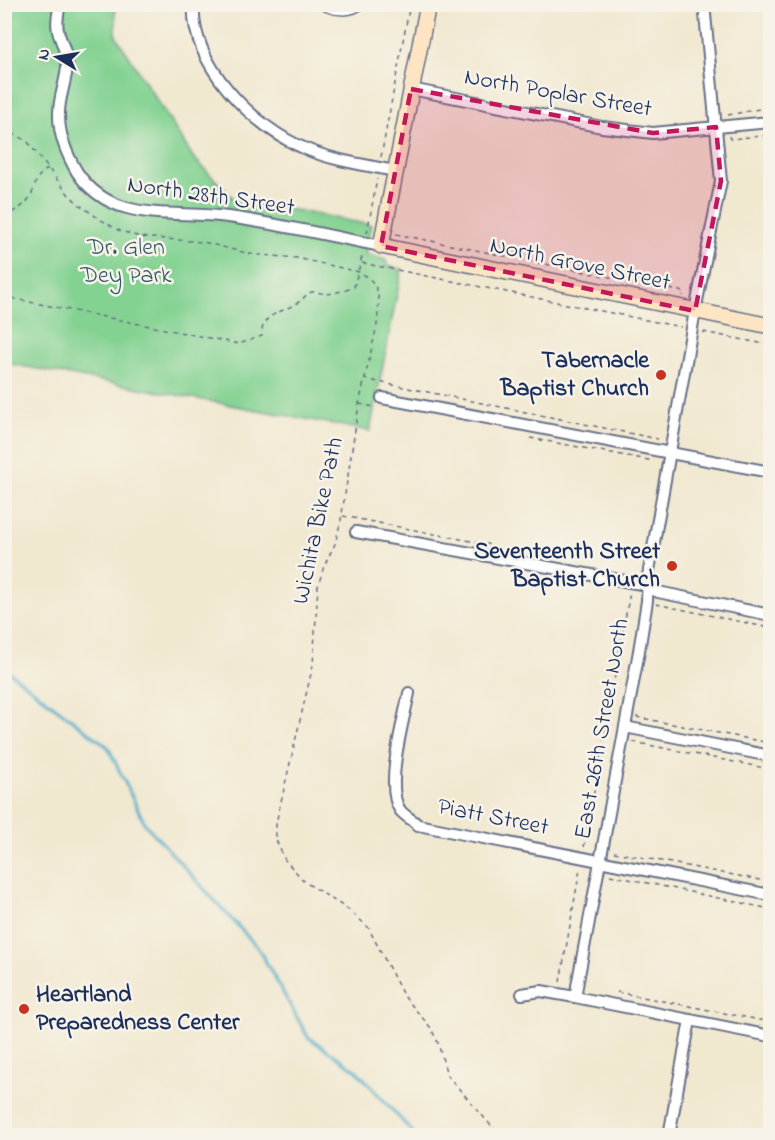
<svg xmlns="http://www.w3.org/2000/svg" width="775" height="1140" font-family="'Indie Flower',sans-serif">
	<rect width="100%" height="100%" fill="#f7f3e8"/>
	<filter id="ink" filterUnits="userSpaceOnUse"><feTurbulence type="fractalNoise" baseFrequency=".0167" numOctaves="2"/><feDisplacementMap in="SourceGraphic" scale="12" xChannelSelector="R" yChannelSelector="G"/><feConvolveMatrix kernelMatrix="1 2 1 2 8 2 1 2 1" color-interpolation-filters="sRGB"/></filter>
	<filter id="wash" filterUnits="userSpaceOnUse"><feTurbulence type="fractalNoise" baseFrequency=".008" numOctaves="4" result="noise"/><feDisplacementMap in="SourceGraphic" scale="24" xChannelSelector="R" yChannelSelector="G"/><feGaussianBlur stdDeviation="1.35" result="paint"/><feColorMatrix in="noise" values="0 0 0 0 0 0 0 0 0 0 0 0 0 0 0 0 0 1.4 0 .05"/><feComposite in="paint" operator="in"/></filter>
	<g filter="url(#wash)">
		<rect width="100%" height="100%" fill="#f1e8d0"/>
		<polygon fill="#83d292" stroke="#4f8078" stroke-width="1.5" points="4,5 115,5 116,36 193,157 233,198 371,225 365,254 386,260 387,266 402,269 370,431 5,363"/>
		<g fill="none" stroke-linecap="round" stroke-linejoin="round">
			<polyline stroke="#4bacca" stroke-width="3" points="4,668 108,747 145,824 258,948 308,1037 356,1070 416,1136"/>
		</g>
	</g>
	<g filter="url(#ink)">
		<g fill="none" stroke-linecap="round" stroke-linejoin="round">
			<g stroke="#667086" stroke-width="8">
				<path id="lane" d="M319,4C330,13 353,16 363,4"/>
			</g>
			<g stroke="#667086" stroke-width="14">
				<g id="street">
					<path d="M60,4C58,14 56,22 58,31C61,43 68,54 67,66C66,83 58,99 59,116C59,136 67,155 77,172C113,226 174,209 228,217C279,224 330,236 381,246"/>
					<path d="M194,4C189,63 254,128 306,149C334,161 366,165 395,171"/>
					<polyline points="411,89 602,127 653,133 770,122"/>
					<polyline points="382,398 770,472"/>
					<polyline points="356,532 641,584 658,592 770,615"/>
					<path d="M409,693C404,719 384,787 400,810C403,815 413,820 418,825L770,895"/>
					<polyline points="625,727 770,756"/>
					<polyline points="522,994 541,991 575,997 770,1036"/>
					<polyline points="575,997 639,651 647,601 648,576 695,311 721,181 704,4"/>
					<polyline points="669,1136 690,1020"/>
				</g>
			</g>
			<g stroke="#667086" stroke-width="18">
				<polyline id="secondary" points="428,4 381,246 770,326"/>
			</g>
			<g stroke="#667086" stroke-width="1.5" stroke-dasharray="4.5 4.5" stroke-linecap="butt">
				<polyline points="728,115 770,107"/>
				<polyline points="4,129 27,141 69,195 80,205 98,218 118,230 140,237 203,242 250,254 297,258 359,272 368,277 375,285 379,300 377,325 359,404 341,520 335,544 324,566 318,586 313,665 276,823 276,840 285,860 305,882 349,910 368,927 403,995 431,1028 438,1043 447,1075 500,1136"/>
				<polyline points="729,136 730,139 770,135"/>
				<polyline points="381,157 410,4"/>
				<path d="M4,216C13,212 22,208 28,200C39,185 30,180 49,168"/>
				<polyline points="367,233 377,179"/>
				<polyline points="396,234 684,292 683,296"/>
				<polyline points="362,263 681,327"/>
				<path d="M4,295L15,299L239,344L262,336C260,313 283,313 297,303C303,300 305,294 312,292C317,291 322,294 327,294C333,293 349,290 354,287L363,253"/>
				<polyline points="703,332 770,345"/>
				<polyline points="364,379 658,439"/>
				<polyline points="359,404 375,407"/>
				<polyline points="530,438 654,461"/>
				<polyline points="343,516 491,545"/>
				<polyline points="656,604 770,628"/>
				<polyline points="636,717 770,743"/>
				<polyline points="633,742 770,769"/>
				<polyline points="584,847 630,592"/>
				<polyline points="614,852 770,882"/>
				<polyline points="610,875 770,909"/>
				<polyline points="560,982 580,869"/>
				<polyline points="617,992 770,1022"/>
			</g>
			<use href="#lane" stroke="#fff" stroke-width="5"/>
			<use href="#street" stroke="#fff" stroke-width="10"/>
			<use href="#secondary" stroke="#fde5c4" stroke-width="15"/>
		</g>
	</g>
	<path fill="#c2185b" fill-opacity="0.2" stroke="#c2185b" stroke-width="4.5" stroke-dasharray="12 8" stroke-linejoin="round" d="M411,89L653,133L716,127L721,181L695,311L381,246Z"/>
	<g fill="#c8321e" stroke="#f7f3e8" stroke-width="2">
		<circle cx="661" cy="375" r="6"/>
		<circle cx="672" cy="566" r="6"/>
		<circle cx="24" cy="1009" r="6"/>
	</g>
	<g text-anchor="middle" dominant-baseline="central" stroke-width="5" stroke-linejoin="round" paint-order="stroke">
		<g font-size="24" fill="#1b2f5e" stroke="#f7f3e8">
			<text transform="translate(558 94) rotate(10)">North Poplar Street</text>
			<text transform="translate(211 197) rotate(8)">North 28th Street</text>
			<text transform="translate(580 265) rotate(12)">North Grove Street</text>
			<text transform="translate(319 521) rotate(-78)">Wichita Bike Path</text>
			<text transform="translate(603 729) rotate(-80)">East 26th Street North</text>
			<text transform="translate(493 818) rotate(11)">Piatt Street</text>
		</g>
		<g font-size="24" fill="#35586b" stroke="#f7f3e8">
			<text x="126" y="248">Dr. Glen<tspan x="126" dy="28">Dey Park</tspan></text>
		</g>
		<g font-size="24" font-weight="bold" fill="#1b2f5e" stroke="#f7f3e8" text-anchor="end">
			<text x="649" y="361">Tabernacle<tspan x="649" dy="28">Baptist Church</tspan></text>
			<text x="660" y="552">Seventeenth Street<tspan x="660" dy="28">Baptist Church</tspan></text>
			<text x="36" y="995" text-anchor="start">Heartland<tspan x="36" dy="28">Preparedness Center</tspan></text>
		</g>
	</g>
	<rect width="775" height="1140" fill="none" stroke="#f7f3e8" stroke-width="24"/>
	<g transform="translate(57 57) rotate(281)" stroke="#f7f3e8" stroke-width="4.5" paint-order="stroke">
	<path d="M0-4.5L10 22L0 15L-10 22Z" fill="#1b2f5e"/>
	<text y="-9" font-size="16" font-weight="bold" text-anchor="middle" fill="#1b2f5e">N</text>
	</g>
</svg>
